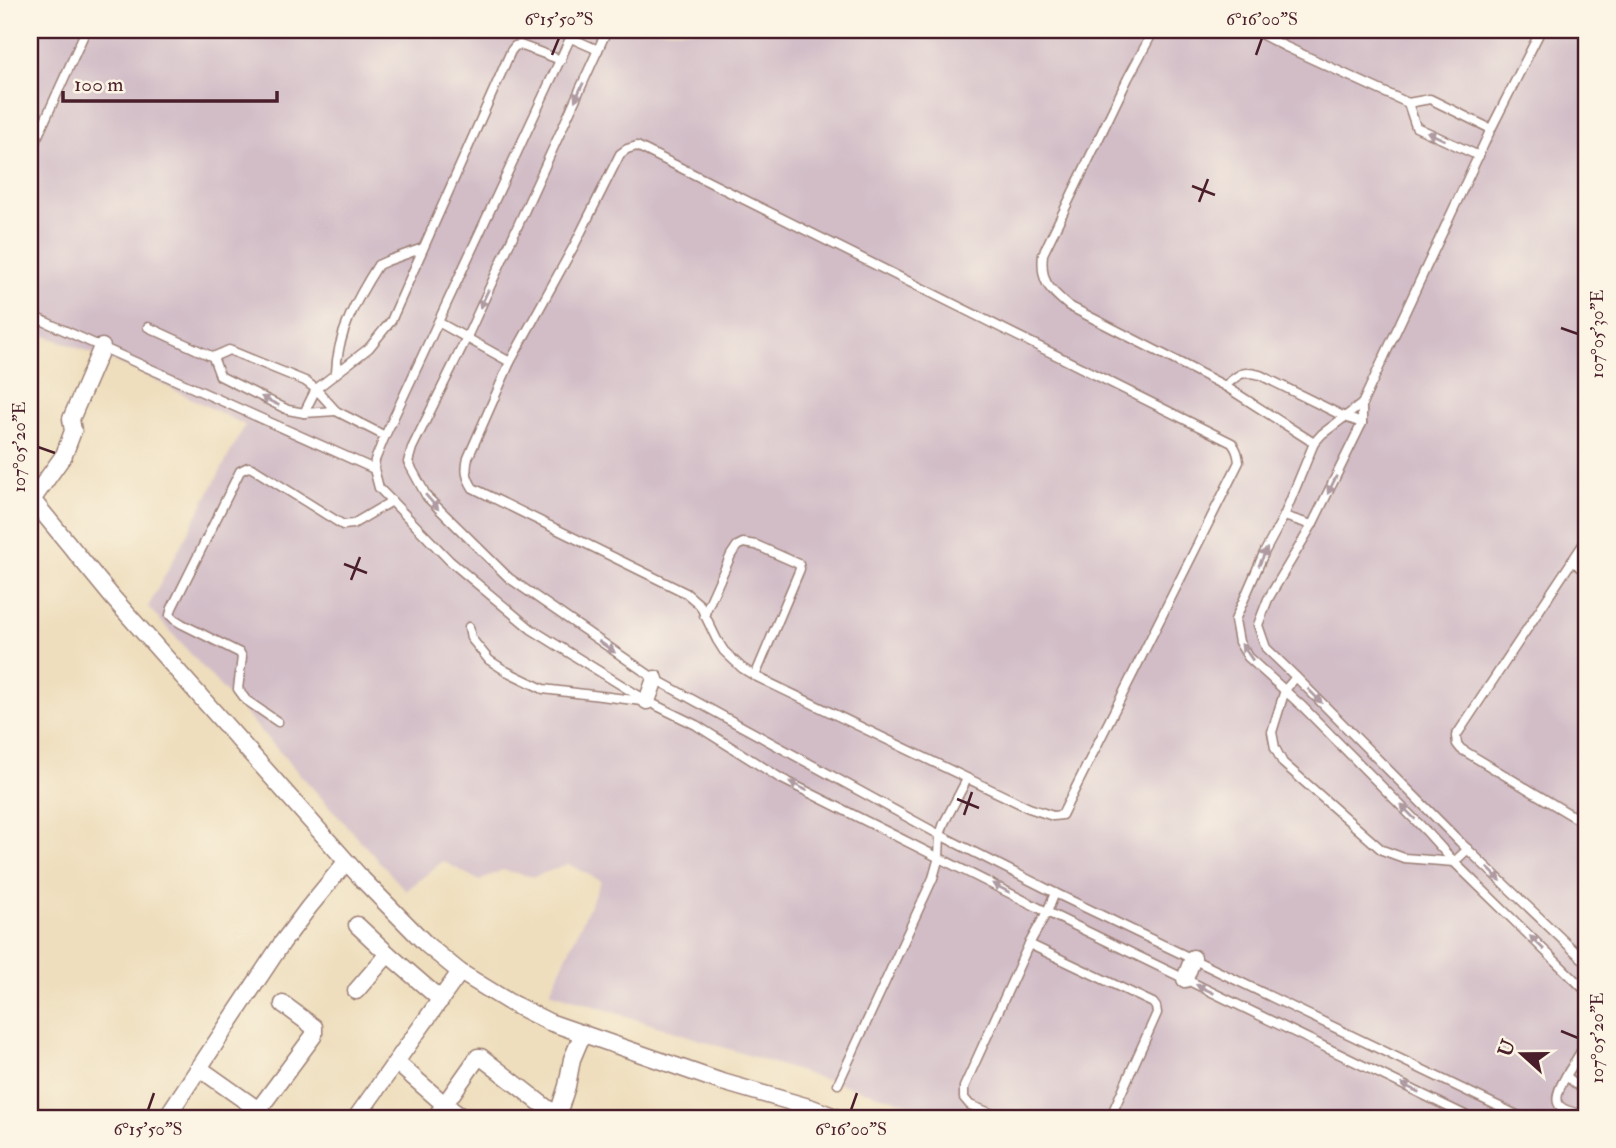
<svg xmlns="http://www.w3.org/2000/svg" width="1616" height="1148" font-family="'IM FELL Double Pica',serif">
	<rect width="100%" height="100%" fill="#fcf5e5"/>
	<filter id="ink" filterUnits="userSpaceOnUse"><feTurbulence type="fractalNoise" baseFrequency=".0143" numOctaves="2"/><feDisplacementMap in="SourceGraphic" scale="14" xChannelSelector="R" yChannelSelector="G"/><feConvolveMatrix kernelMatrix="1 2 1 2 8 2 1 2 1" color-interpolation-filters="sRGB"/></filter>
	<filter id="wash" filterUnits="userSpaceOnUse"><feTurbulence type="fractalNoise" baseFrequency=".00686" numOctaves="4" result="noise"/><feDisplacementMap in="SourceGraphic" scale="28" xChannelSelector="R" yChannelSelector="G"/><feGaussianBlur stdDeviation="1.57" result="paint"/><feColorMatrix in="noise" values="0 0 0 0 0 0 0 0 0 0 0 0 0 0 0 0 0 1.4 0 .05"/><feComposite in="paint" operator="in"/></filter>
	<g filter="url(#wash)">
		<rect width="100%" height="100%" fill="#eedebd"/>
		<polygon fill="#d2bdc7" points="30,30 1586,30 1586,1118 958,1118 823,1079 550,992 601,881 568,864 534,877 502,870 480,881 443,861 406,891 148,607 245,425 126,366 30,330"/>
	</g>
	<g filter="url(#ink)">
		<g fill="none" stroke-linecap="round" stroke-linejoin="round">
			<g stroke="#9c7e74" stroke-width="11">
				<g id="service">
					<polyline points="574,30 385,436 375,460 374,469 379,488 450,561 531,629 647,701 696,725 780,778 1047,912 1471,1118"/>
					<polyline points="607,30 467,337 412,448 408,462 427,497 509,578 655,679 940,835 1055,893 1523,1118"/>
					<path d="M1154,30L1128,78L1043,254C1040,282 1049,289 1069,306L1225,386L1314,443"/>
					<polyline points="1253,30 1284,46 1408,103 1430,99 1491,129"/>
					<polyline points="1541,30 1491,129 1362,404 1362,423 1312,525 1268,599 1258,625 1266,648 1296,677 1460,842 1586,962"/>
					<polyline points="571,38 598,50"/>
					<polyline points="1408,103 1416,127 1479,156"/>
					<path d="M637,146L1232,443C1237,450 1238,454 1239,462L1062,815L1053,816L1029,808L755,676L742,668L724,651L717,640L700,605L686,593L473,488C466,477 465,470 468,458L510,362L575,244L620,154L627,149Z"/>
					<polyline points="30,153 86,30"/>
					<polyline points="30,315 374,469"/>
					<polyline points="438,322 510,362"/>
					<polyline points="148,327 213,357 220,376 288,410 304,413 336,411"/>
					<polyline points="213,357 229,350 305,381 316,389 336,411 385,436"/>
					<path d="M336,373C337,334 357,298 378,265L387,261L423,248"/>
					<path d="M1225,386C1239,374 1242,370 1260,375L1345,417L1362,423"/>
					<polyline points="1362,404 1322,434 1314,443 1284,516 1264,553 1235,620 1239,642 1248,657 1303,707 1428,833 1454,862 1586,991"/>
					<polyline points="304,413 316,389 369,348 391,321 511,51 515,46 520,45 561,60"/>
					<polyline points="1284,516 1312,525"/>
					<polyline points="1586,540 1456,736 1457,744 1461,749 1586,824"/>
					<polyline points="1572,561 1586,571"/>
					<polyline points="704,615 731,555 737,546 743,543 756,545 799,564 800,569 755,676"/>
					<polyline points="469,627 471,638 489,660 506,671 543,689 642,701"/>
					<polyline points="1296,677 1285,690 1272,732 1275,748 1283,763 1382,850 1404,858 1454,862 1468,849"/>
					<polyline points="278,722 246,700 238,689 242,657 240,653 182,624 174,619 170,615 172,608 240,471 248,467 252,468 343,525 353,524 392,501"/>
					<polyline points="1029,944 1153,1003 1156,1007 1157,1013 1110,1118"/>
					<polyline points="1586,1047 1582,1050 1566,1076 1586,1092"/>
					<path d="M1566,1076C1551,1102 1554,1111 1586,1114"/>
					<polyline points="838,1084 933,878 939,857 940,835 944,823 967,779"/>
					<polyline points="1003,1118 970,1105 964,1098 964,1087 1029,944 1047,912 1055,893"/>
				</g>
			</g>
			<g stroke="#9c7e74" stroke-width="19">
				<g id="minor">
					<polyline points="30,497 113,598 363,880 427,945 460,972 509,1002 549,1022 719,1081 812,1108 838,1118"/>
					<polyline points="32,500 64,455 73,431 71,419 102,347"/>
					<polyline points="647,701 655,679"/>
					<polyline points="357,925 388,954 441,1000"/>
					<polyline points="1185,979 1193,958"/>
					<polyline points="356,991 388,954"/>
					<polyline points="283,1004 314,1027 314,1035 259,1109 257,1109 199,1068 282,943 309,907 346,862"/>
					<polyline points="396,1062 445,1105 463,1118"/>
					<polyline points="166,1118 199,1068"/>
					<polyline points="356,1118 460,972"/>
					<polyline points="435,1118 478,1057 481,1057 548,1109 558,1114 567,1086 572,1059 583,1033"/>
				</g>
			</g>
			<use href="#service" stroke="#fff" stroke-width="8"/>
			<use href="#minor" stroke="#fff" stroke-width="16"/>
		</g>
		<defs><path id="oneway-solid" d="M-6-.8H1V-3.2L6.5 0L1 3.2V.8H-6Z" transform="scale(1.75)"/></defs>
		<g fill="#ae9aa0">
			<use href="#oneway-solid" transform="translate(579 92) rotate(115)"/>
			<use href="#oneway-solid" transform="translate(1436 136) rotate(-155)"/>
			<use href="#oneway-solid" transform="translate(484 299) rotate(115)"/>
			<use href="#oneway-solid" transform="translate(270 401) rotate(-154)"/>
			<use href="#oneway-solid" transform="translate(1332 485) rotate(116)"/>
			<use href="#oneway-solid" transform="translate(432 502) rotate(49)"/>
			<use href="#oneway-solid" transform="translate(1263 557) rotate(-65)"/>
			<use href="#oneway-solid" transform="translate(607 647) rotate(35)"/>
			<use href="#oneway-solid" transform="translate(1247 652) rotate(-125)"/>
			<use href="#oneway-solid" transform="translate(1315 696) rotate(45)"/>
			<use href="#oneway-solid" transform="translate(798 786) rotate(-153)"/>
			<use href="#oneway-solid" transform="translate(1408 812) rotate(-135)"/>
			<use href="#oneway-solid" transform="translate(1494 874) rotate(44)"/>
			<use href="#oneway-solid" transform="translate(1001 888) rotate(-153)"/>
			<use href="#oneway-solid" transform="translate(1537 943) rotate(-136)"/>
			<use href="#oneway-solid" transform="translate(1205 989) rotate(-154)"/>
			<use href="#oneway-solid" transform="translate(1410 1088) rotate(-154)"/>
		</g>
	</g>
	<path fill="none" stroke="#4a1f2b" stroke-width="2.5" d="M552,55L559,38M1256,55L1262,38M1192,186L1215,195M1199,202L1208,179M1561,328L1578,334M38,447L55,453M344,564L367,573M351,580L360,557M957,799L979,808M964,815L972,792M1561,1031L1578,1038M148,1110L154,1093M851,1110L857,1093"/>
	<rect width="1616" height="1148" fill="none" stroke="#fcf5e5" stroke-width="77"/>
	<g transform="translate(1522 1054) rotate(291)" stroke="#fcf5e5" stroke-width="5" paint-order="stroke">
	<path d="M0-5L12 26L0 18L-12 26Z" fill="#4a1f2b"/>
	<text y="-10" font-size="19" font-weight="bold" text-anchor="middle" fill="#4a1f2b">U</text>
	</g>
	<path d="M63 91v10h214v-10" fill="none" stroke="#4a1f2b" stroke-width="3.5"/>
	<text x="74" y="91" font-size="21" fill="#4a1f2b" stroke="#fcf5e5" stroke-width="5" paint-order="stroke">100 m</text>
	<rect x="38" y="38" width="1540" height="1072" fill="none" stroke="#4a1f2b" stroke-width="2.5"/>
	<g font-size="18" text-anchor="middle" fill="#4a1f2b">
		<text x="559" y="25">6°15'50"S</text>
		<text x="1262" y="25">6°16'00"S</text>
		<text transform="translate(1597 334) rotate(-90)" y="6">107°05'30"E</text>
		<text transform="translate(19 447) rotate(-90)" y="6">107°05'20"E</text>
		<text transform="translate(1597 1038) rotate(-90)" y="6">107°05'20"E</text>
		<text x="148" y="1135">6°15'50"S</text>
		<text x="851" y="1135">6°16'00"S</text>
	</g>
</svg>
